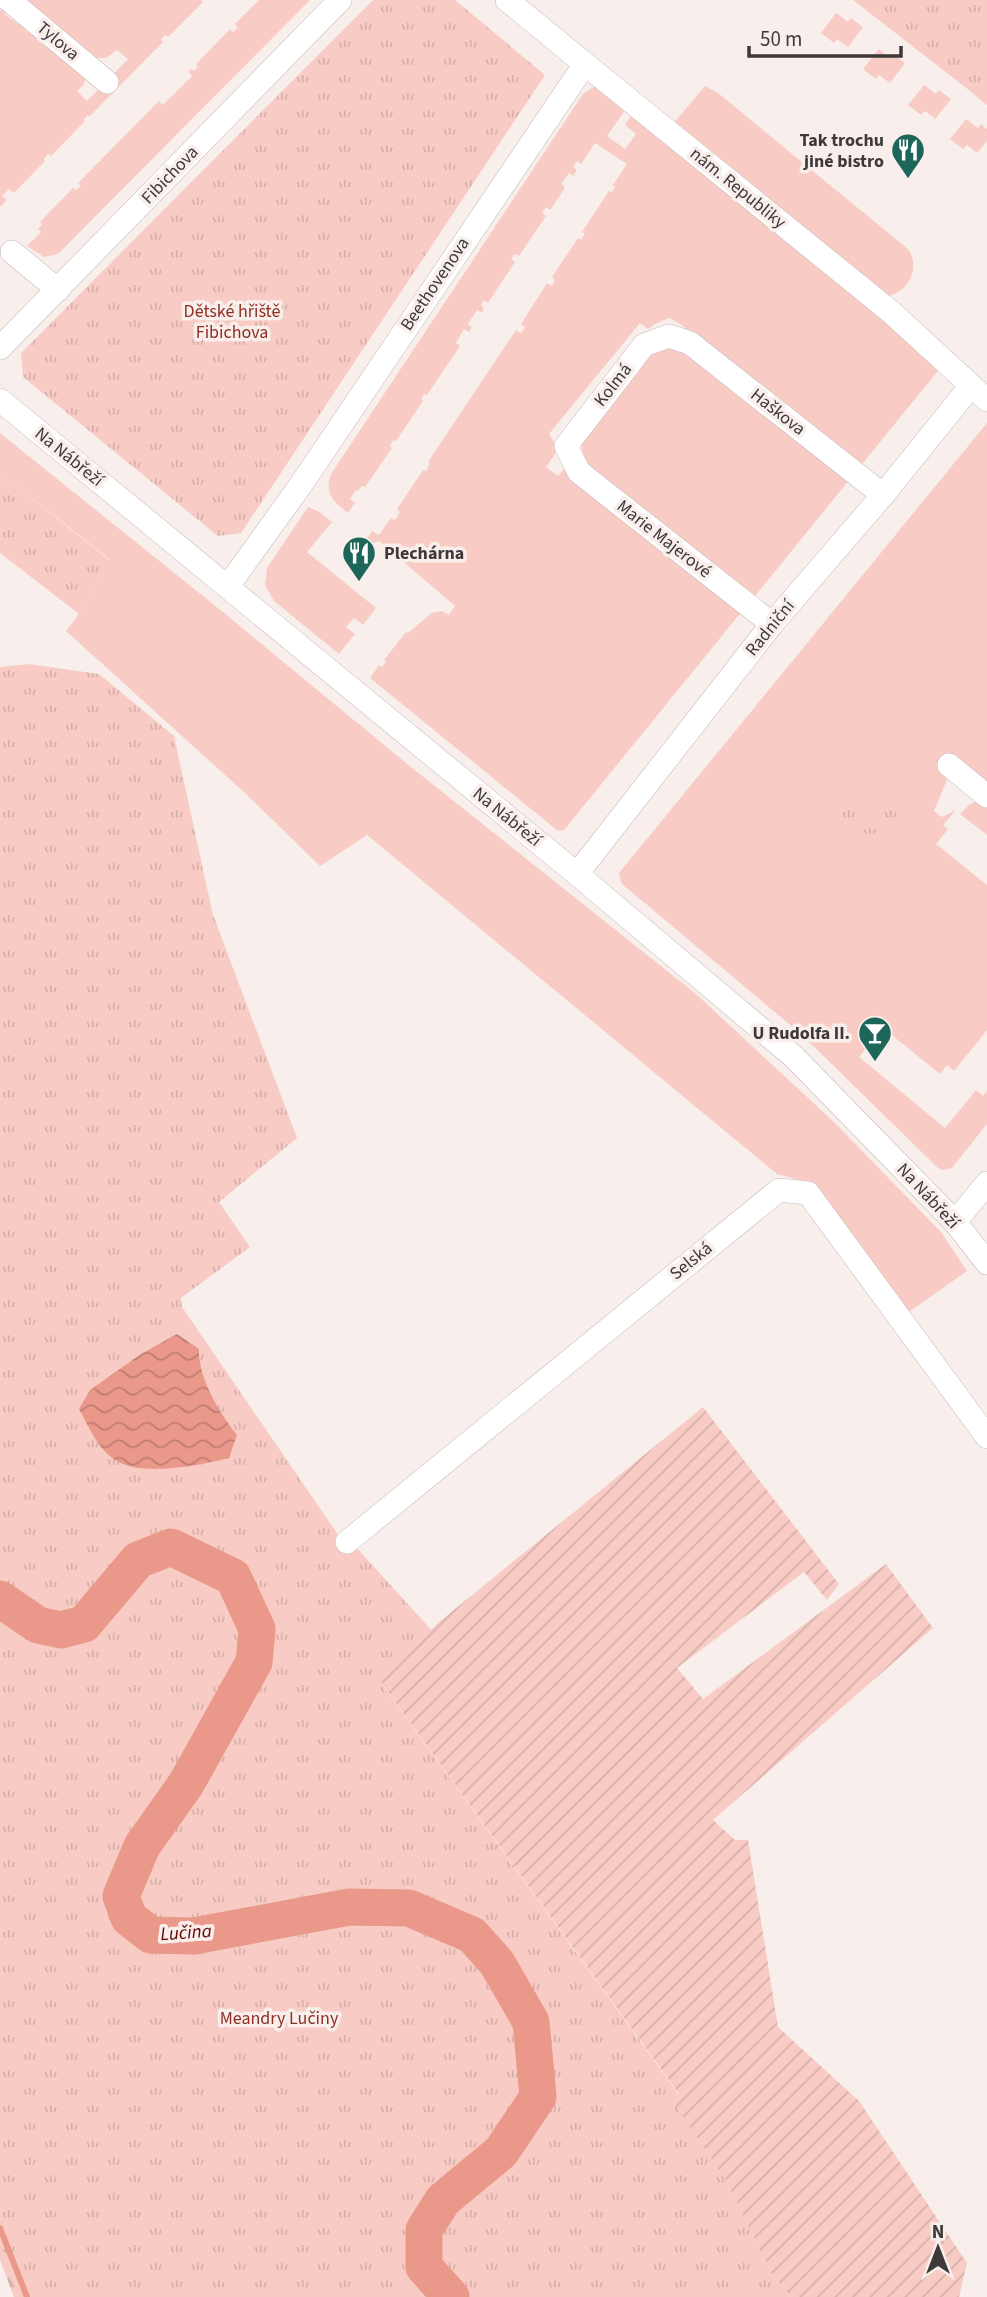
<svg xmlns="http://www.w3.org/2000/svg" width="987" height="2297" font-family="'Source Sans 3',sans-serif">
	<defs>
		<pattern id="forest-firs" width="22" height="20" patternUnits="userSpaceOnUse" patternTransform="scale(1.75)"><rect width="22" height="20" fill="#f8ccc4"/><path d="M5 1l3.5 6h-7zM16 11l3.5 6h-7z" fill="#d6b0a9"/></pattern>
		<pattern id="park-tufts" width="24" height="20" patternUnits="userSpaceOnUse" patternTransform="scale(1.75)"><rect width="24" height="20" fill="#f8ccc4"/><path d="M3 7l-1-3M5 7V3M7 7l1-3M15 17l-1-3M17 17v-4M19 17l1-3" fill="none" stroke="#d6b0a9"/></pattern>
		<pattern id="garden-furrows" width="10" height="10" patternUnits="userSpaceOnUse" patternTransform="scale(1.75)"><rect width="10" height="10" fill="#f8ccc4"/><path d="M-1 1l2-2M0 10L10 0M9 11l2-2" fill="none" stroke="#d6b0a9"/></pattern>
		<pattern id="water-waves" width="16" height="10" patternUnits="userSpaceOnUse" patternTransform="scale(1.75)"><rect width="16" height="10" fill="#ea988a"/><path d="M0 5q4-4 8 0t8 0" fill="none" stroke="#bf7d72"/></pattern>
	</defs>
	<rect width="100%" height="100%" fill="#f8efed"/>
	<g fill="#f8ccc4">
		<path d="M22,0H201L203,2L168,37L165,35L161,39L163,42L90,116L88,115L84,119L85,121L51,156L48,154L44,159L45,161L14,193L9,189L2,196L7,200L0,207V10H4L5,14L18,24L19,23C24,29 29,34 37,37L36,39L86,76L84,84L77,91L87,101L128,59L117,50L106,58H94Z"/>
		<polygon points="259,0 310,0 58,254 44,257 27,246 41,232 38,229 42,225 40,222 73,188 76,190 81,186 78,183 159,101 163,105 192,76 188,71 191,69 194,71 198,67 196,64 230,29 233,32 238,28 235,24"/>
		<polygon points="836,13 848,22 851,18 863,27 848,47 837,39 834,43 821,33"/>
		<polygon points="879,49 890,58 894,54 905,63 890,83 879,75 876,79 863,69"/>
		<polygon points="924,85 936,94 939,90 951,99 935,119 925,111 921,115 908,105"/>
		<path d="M595,86L626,109L607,136L625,149L636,134L625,125L632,114L942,366L858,469L680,324L669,318L655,324L648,329L640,323L549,434C561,451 557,451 546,467L558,476L566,467L743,610L564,830L558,831L370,678L379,665L382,667L386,662L384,660L406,632L408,633L432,613L442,611L449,615L455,606L379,541L362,547L372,531L379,535L391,518L395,520L400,512L397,509L423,470L426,471L430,464L428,462L516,330L521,333L525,327L521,324L547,283L552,286L555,280L552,277L578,238L581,240L585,234L582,232L609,191L612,192L615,187L613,185L627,164L595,143L581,164L577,161L573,167L577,170L573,176L569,173L561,184L565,187L563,191L550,210L546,207L542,213L546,216L519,256L515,254L511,259L515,262L488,303L484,300L481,305L484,309L482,313L477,310L468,324L472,327L469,332L464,329L456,343L460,346L427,395L424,394L421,399L423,401L396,441L393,440L390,446L392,448L365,487L362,486L358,491L356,490L350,499L355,503L348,513C333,501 324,494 331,474L583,94Z"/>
		<path d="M705,86L718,93L909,250C920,269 909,290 889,296L672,125Z"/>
		<polygon points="966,119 978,128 981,124 987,129 987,141 977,153 967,145 963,149 950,139"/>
		<polygon points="667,345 678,345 850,479 751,601 589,468 583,456 581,442 640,361"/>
		<polygon points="987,423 987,787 949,775 934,811 942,817 956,810 943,825 948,829 936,844 987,885 987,1030 954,1071 947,1065 940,1074 883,1028 859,1057 945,1128 976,1090 983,1096 987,1091 987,1124 952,1168 943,1170 938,1168 802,1035 621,883 619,873"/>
		<polygon points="0,433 213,604 406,763 696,994 834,1122 941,1232 967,1271 909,1312 815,1184 777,1174 367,835 320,866 245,793 66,631 79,614 109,559 7,478 0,483"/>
		<polygon points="308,507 318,511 339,527 332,522 307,552 376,608 363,625 354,618 346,627 355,634 339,654 274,601 265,585 267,568"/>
		<polygon points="977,801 987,807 987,835 960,814 970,804"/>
	</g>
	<polygon fill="url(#forest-firs)" points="0,2185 42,2297 14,2297 0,2260"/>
	<g fill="url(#park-tufts)">
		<polygon points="373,0 455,0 545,75 241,533 218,536 23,377 21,353"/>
		<polygon points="853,0 987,0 987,105 970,91"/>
		<polygon points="7,478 109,560 79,614 0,553 0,483"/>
		<polygon points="29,664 99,674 174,736 213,915 297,1138 219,1202 250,1247 181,1298 182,1307 341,1539 356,1547 436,1635 381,1683 679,2095 673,2100 725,2179 773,2276 791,2297 29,2297 0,2220 0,667"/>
		<polygon points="846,798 900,811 893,835 846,832 822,823 827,800"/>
	</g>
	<polygon fill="url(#garden-furrows)" points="703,1407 839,1584 827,1600 804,1572 677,1668 703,1699 886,1564 933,1628 713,1820 735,1840 748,1840 778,2027 859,2101 967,2263 959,2297 791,2297 773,2276 725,2179 672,2100 679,2094 380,1681 439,1622"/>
	<path fill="url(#water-waves)" d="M177,1334L199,1349C198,1378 219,1412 237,1435L229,1458C201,1465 143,1477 117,1461C98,1450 89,1427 79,1409L90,1390L141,1354Z"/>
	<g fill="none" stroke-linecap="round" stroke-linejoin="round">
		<polyline stroke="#ea988a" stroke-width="6" points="0,2228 27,2297"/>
		<polyline stroke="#ea988a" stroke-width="37" points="0,1599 38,1625 61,1630 84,1624 138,1560 171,1547 233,1577 257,1629 254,1662 186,1784 142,1846 121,1896 129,1918 151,1935 194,1936 349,1907 409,1908 472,1935 497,1963 531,2022 538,2097 501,2152 443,2200 424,2230 424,2267 451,2297"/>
		<g stroke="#c3bab8" stroke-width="24">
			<g id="minor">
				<polyline points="9,0 107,82"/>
				<polyline points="585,64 891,312 987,400"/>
				<polyline points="12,252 58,290"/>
				<polyline points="0,348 340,0"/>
				<polyline points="0,400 577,874 794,1057 955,1222 987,1263"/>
				<polyline points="228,586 300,486 585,64 507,0"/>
				<polyline points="772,624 579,472 566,446 644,345 669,336 690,343 883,495"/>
				<polyline points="949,765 987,796"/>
				<polyline points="577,874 772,624 883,495 970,387"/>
				<polyline points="955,1222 987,1183"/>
				<polyline points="347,1542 779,1190 808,1193 987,1437"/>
			</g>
		</g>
		<use href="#minor" stroke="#fff" stroke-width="23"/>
	</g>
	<defs>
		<g id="restaurant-pin" transform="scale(1.75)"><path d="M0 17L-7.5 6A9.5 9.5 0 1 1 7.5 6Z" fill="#1e665a" stroke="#f8efed"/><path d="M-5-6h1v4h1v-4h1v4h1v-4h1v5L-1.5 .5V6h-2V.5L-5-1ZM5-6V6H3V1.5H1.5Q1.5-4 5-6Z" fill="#fff"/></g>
		<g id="bar-pin" transform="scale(1.75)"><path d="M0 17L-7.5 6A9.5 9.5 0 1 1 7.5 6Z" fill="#1e665a" stroke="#f8efed"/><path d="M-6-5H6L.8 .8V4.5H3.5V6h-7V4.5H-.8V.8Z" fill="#fff"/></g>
	</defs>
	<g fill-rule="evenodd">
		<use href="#restaurant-pin" x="908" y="150"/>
		<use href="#restaurant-pin" x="359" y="553"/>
		<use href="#bar-pin" x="875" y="1033"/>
	</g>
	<g text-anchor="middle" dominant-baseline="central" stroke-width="7" stroke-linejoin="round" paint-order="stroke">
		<g font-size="18" fill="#3d3938" stroke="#f8efed">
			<text transform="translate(58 41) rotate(40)">Tylova</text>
			<text transform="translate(170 175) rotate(-46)">Fibichova</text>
			<text transform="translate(738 188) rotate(39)">nám. Republiky</text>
			<text transform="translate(435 284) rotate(-56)">Beethovenova</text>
			<text transform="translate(613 385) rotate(-52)">Kolmá</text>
			<text transform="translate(778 412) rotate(38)">Haškova</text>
			<text transform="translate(69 457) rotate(39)">Na Nábřeží</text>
			<text transform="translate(664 539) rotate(38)">Marie Majerové</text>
			<text transform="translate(770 628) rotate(-51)">Radniční</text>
			<text transform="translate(507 817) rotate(39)">Na Nábřeží</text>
			<text transform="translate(928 1196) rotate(47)">Na Nábřeží</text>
			<text transform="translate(691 1261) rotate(-39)">Selská</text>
		</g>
		<g font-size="18" font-weight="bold" fill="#3d3938" stroke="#f8efed" text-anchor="end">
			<text x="884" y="140">Tak trochu<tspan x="884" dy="21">jiné bistro</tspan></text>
			<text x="384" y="553" text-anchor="start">Plechárna</text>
			<text x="850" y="1033">U Rudolfa II.</text>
		</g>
		<g font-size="18" fill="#8f2f23" stroke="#f8efed">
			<text x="232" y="311">Dětské hřiště<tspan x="232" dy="21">Fibichova</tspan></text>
			<text x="279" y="2018">Meandry Lučiny</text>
		</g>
		<g font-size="19" font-style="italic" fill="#650000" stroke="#f8efed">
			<text transform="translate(186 1933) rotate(-4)">Lučina</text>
		</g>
	</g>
	<g transform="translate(938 2248)" stroke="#f8efed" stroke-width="5" paint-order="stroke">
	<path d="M0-5L12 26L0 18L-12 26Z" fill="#3d3938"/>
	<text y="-10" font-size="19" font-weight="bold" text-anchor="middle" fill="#3d3938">N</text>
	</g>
	<path d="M749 46v10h152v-10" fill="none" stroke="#3d3938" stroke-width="3.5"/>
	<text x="760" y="46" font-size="21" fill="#3d3938" stroke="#f8efed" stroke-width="5" paint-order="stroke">50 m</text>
</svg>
